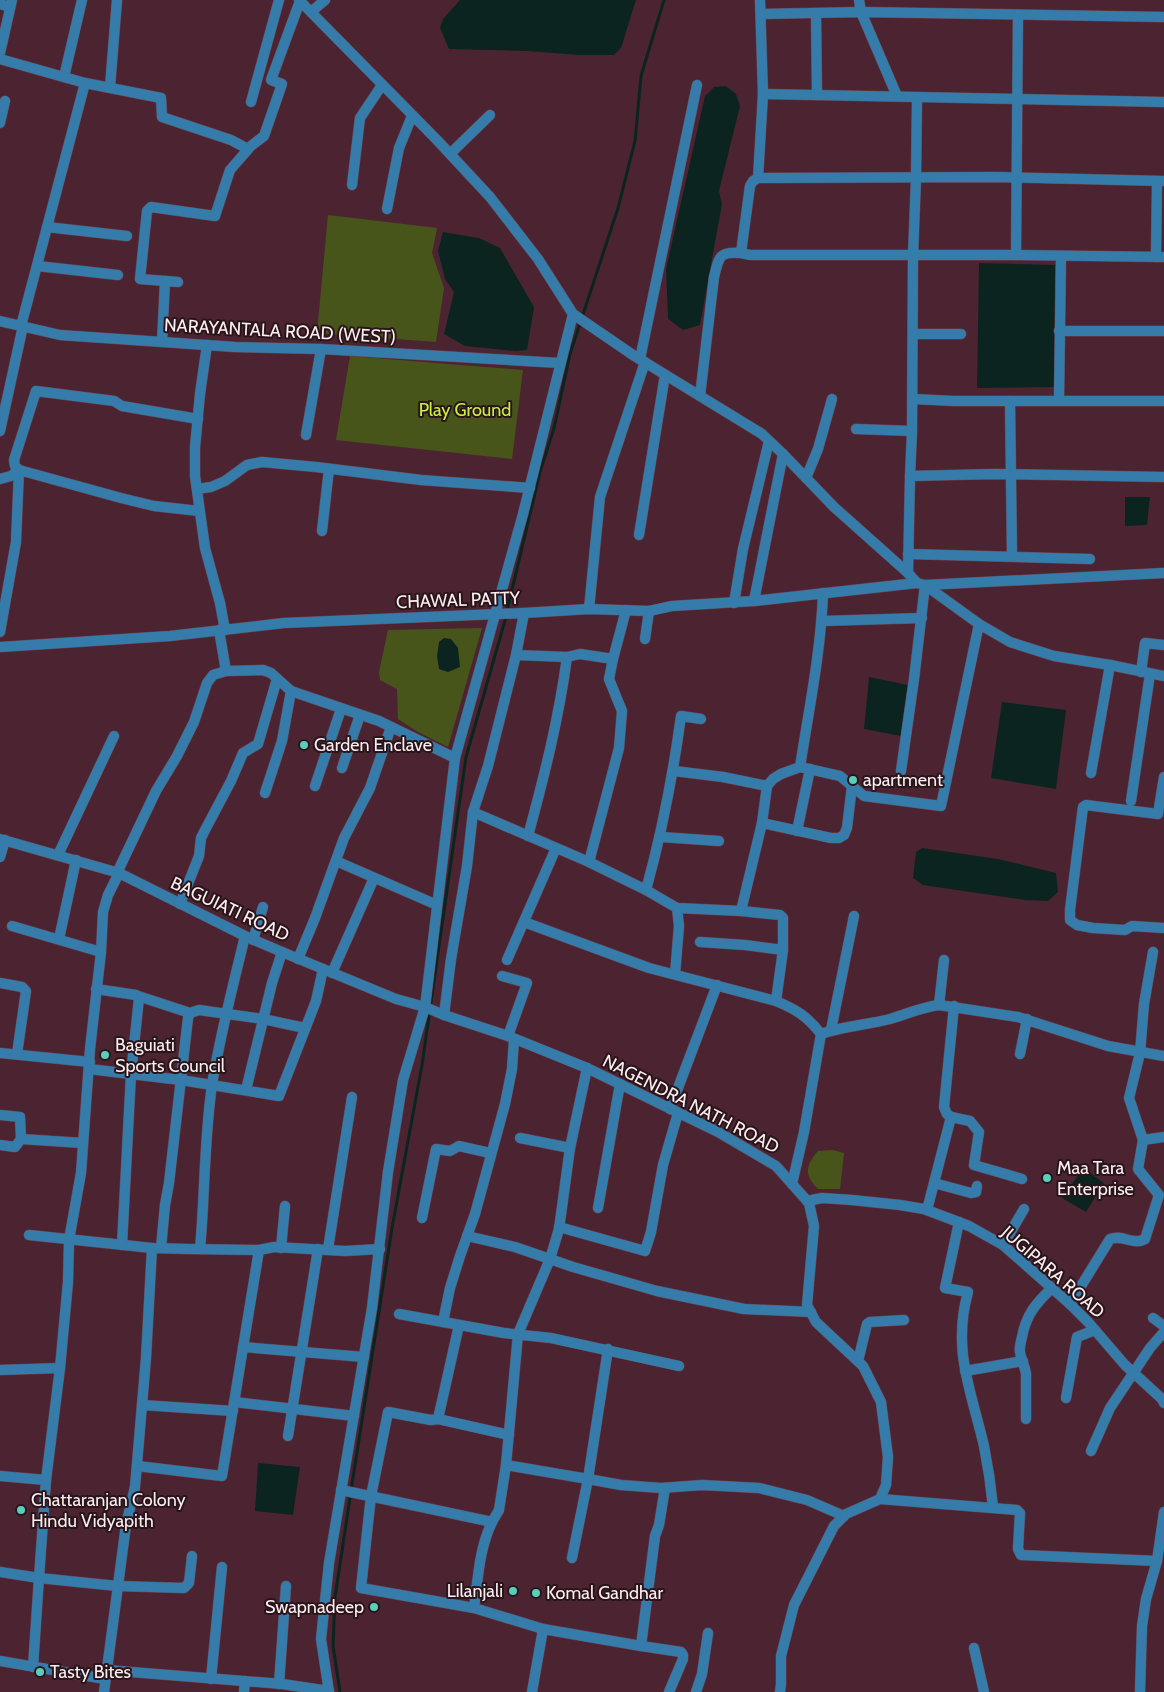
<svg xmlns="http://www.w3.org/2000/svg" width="1164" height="1692" font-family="Cabin,sans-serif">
	<rect width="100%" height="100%" fill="#4c2431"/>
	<g fill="#48551a">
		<polygon points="328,215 437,228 432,253 444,288 436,342 317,333"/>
		<polygon points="350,356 523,370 512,459 336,440"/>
		<polygon points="482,628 448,747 418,732 398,719 397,689 380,680 379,672 388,630"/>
		<path d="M833,1150L844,1153L840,1189H818C804,1175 805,1166 818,1151Z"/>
	</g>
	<g fill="#0b2420">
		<polygon points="460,0 636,0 621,48 614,55 579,55 527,51 449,49 440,28 443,19"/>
		<polygon points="726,86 736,94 740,106 719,191 722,204 700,325 683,330 668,319 666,269 705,96 714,87"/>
		<polygon points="443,232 479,238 500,248 534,307 527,350 515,351 465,346 444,334 454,292 445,279 438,251"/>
		<polygon points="979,263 1055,265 1055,387 977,388"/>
		<polygon points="1125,497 1150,497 1147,525 1125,526"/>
		<polygon points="444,638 451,639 458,648 460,667 448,672 439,669 437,656 439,642"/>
		<polygon points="869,677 908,685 901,736 864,729"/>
		<polygon points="1002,702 1066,710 1056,789 991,778"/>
		<polygon points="922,848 998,859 1056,873 1058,892 1048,901 1025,900 923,885 913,878 916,852"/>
		<polygon points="1083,1168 1104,1183 1086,1212 1062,1198"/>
		<polygon points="258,1463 300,1467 293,1515 255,1511"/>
	</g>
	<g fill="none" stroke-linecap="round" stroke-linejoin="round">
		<g stroke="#0b2420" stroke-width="3">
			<polyline points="507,611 540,472 554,428 570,354 618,208 635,141 641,76 664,0"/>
			<polyline points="340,1692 333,1646 335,1597 353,1478 392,1228 422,1065 466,757 506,617"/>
		</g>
		<g stroke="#684450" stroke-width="11">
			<g id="minor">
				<polyline points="299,0 437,140 490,197 538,259 573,314 633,355 762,434 783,454 834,507 908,573 917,583 925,585 979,624 1010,642 1054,656 1110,665 1164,676"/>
				<polyline points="859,0 861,12 897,96"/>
				<polyline points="0,4 10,7"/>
				<polyline points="311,12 325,0"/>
				<polyline points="761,14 861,12 1164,17"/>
				<polyline points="816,14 817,95"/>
				<polyline points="0,53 12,0"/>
				<polyline points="0,59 85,83 161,98 162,117 231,140 248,149"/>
				<polyline points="64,77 82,0"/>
				<polyline points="110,87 117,0"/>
				<polyline points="763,94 1164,102"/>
				<polyline points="251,102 279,0"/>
				<polyline points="0,123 5,101"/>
				<polyline points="450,154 490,115"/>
				<polyline points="758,178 763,94 760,0"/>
				<polyline points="1164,181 994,177 758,178 753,181 750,186 741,253 750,255 1016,255 1164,257"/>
				<polyline points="352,185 360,118 382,85"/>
				<polyline points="387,209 399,148 412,116"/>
				<polyline points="47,227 127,236"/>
				<polyline points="1016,255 1018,15"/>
				<polyline points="1156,257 1157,181"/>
				<polyline points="37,266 118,275"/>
				<polyline points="178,282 140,279 147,211 151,207 215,216 230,170 251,146 264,136 282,84 271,80 300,1"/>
				<polyline points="0,321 60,335 235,347 321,349 560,363"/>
				<polyline points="21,326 85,83"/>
				<polyline points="1059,331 1164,331"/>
				<polyline points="913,334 961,334"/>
				<polyline points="162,342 165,281"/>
				<polyline points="207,345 200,394 195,447 195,476 205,548 220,603 225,630"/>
				<polyline points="640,359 697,85"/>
				<path d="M700,396L714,277C719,257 719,251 741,253"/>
				<polyline points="913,399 954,401 1164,401"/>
				<polyline points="1059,400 1061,256"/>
				<polyline points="1010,401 1012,556"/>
				<polyline points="856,429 912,431"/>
				<polyline points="0,431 23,326"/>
				<polyline points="306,435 321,349"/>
				<polyline points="910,476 995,474 1164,477"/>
				<polyline points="806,478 818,449 832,399"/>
				<polyline points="0,479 11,476 19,470 15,466 14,460 36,391 114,401 122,406 198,419"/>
				<polyline points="197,489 211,487 225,481 247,465 262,462 316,467 421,480 530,488"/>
				<polyline points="322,531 329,469"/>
				<polyline points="639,535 665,375"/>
				<polyline points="908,554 1090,559"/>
				<polyline points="908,573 910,476 912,431 913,256 916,178 917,98"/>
				<polyline points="754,601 783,454"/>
				<polyline points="734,603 743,549 769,441"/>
				<polyline points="589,609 600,497 645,362"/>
				<polyline points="822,621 922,618"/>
				<polyline points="219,630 226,671"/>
				<polyline points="0,632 16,542 19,470 121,498 154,506 199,511"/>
				<polyline points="645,639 649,611"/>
				<polyline points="0,647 170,636 284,623 524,613 589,609 649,611 672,606 754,601 917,583"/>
				<polyline points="516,655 567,657 580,654 613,659"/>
				<polyline points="1141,672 1145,643 1164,645"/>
				<path d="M800,767C809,709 821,651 823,593"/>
				<polyline points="342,768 360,715"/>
				<polyline points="674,771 723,777 767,786 773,779 781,774 800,767 840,776 864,796 941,806 979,624"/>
				<polyline points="901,771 914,679 925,585 1164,573"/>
				<polyline points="1091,773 1110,665"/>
				<polyline points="1164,777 1158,814 1086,805 1083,807 1070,910 1070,920 1077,925 1093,928 1125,930 1132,926 1164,928"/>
				<polyline points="315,786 341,709"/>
				<polyline points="265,793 282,741 291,691"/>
				<polyline points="1131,801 1150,674"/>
				<polyline points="473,812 589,862 646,890 677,908 741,911 762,823 767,786"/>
				<polyline points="762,823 831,838 839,838 844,835 847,828 852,786"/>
				<polyline points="797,831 810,769"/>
				<path d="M528,836C544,777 559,718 567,657"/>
				<polyline points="661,837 719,841"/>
				<polyline points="0,839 119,873 245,936 282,952 396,999 425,1007 444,1015 508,1036 587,1068 718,1132 776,1166 809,1203 814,1226 807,1305 816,1322 863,1366 881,1402 888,1457 886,1485 880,1499 846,1514 834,1526 794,1605 781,1656 781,1684 780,1692"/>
				<polyline points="58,855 114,736"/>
				<polyline points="0,857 5,840"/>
				<polyline points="336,861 437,905"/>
				<polyline points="589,862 619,748 622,711 609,679 613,659 626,610"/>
				<polyline points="117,873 156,791 177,756 194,722 207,683 213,675 226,671 263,670 271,673 291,691 379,721 455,758"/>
				<polyline points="119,873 108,895 103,912 101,952 90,1049 81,1173 69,1240 68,1282 60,1368 46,1480 39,1578 117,1586 184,1588 189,1583 192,1556"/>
				<path d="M646,890C662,832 673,775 681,716L701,719"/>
				<polyline points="180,904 199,856 201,838 205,830 231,781 243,753 258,744 277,679"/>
				<polyline points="741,911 780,915 783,918 783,950 776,1001"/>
				<path d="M524,922L649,968L776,1001C797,1010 807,1016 821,1034L804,1132L792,1184"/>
				<polyline points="12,926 101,952"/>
				<polyline points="59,939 76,860"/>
				<polyline points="253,940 263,907"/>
				<polyline points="700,942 745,945 783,950"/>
				<polyline points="298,959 315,918 344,838 370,788 391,727"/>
				<polyline points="507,960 556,848"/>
				<polyline points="332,973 374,878"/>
				<polyline points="675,974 679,926 677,908"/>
				<polyline points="502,976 527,983 508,1036"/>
				<polyline points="0,983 22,987 26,991 17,1054"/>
				<polyline points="96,989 136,995 139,998 131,1074 122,1245"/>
				<polyline points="138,996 190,1013"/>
				<polyline points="939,1005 944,960"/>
				<polyline points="444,1015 451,959 467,866 473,812 488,766 516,655 524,613"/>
				<polyline points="831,1030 854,916"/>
				<path d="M821,1034C843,1026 867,1025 890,1019C907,1014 922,1007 939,1005L1018,1017L1108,1046L1164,1056"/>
				<polyline points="0,1053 90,1062"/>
				<polyline points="1020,1054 1027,1019"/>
				<polyline points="587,1068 570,1148 559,1229 550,1259 518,1334 506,1465 588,1479 608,1349"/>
				<polyline points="89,1069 181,1080 279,1096 316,1001 323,969"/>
				<polyline points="246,1090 272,983 282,952"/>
				<polyline points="670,1109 717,985"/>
				<polyline points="0,1115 20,1117 21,1139"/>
				<polyline points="951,1117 947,1114 944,1107 954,1006"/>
				<polyline points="520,1138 570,1148"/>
				<polyline points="1143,1140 1164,1137"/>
				<polyline points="0,1145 15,1147 21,1139 83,1143"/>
				<polyline points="934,1183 971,1193 976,1192 977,1186"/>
				<polyline points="807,1201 822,1198 852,1200 900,1205 924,1209 969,1226 1003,1245 1070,1304 1088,1322 1125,1365 1162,1399 1164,1403"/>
				<polyline points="598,1208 620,1084"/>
				<polyline points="927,1210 951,1117 970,1121 979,1132 974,1165 1022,1179"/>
				<polyline points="422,1218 436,1149 450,1151 459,1146 490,1153"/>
				<path d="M959,1222L945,1288L968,1292C952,1350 971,1390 984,1446C988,1466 991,1486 993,1507"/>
				<polyline points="559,1227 645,1251 651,1232 663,1165 678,1113"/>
				<polyline points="29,1235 152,1248 189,1249 259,1250 274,1247 345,1251 380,1249"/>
				<polyline points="467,1236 515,1247 573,1267 657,1291 744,1309 811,1312"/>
				<polyline points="1003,1245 1024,1209"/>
				<polyline points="161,1248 165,1205 169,1183 188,1018 190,1013 199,1010 263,1019 305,1028"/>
				<polyline points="281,1248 285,1206"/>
				<path d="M200,1249C205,1195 204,1140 212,1085C220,1035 233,986 245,936"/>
				<polyline points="328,1249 352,1097"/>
				<path d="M1070,1304L1110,1239C1122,1234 1134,1246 1145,1239L1159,1195L1138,1169L1143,1140L1129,1098L1140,1053L1144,1004L1153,952"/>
				<polyline points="399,1314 504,1333 551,1338 679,1366"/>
				<polyline points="1153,1318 1164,1326"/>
				<polyline points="443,1322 450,1288 460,1256 475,1214 505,1104 512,1069 514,1040"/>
				<polyline points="243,1347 364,1357"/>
				<polyline points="858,1361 867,1324 870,1322 904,1320"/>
				<polyline points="0,1370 60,1368"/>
				<polyline points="965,1371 1023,1361"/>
				<polyline points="1066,1398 1077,1337 1095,1330"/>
				<polyline points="234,1402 354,1416"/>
				<polyline points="142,1405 233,1411"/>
				<polyline points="438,1419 459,1325"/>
				<path d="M1026,1419V1374C1025,1366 1021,1360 1020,1352C1019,1347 1021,1342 1022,1337C1026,1315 1036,1303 1052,1288"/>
				<polyline points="509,1435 438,1419 431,1420 388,1412 371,1496 361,1588 474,1608 543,1629 532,1692"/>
				<polyline points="288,1436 318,1249"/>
				<polyline points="1091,1451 1110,1408 1150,1348 1164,1332"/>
				<polyline points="137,1466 222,1476 259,1250"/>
				<polyline points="0,1476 46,1480"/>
				<polyline points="665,1488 659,1525 655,1536 641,1646 681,1652 683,1655 683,1659 669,1692"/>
				<path d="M341,1490L492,1522C479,1549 478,1579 474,1608"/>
				<polyline points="880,1499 1017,1510 1020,1513 1018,1549 1021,1555 1157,1561"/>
				<polyline points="492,1522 499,1510 506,1465"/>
				<polyline points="572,1558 588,1479 621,1485 661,1488 702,1485 759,1488 807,1500 844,1516"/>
				<polyline points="0,1572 39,1578 33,1667"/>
				<polyline points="543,1629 641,1646"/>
				<polyline points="974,1648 984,1692"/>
				<polyline points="0,1661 105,1679"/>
				<polyline points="106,1670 282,1684 329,1691"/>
				<polyline points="211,1679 222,1567"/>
				<polyline points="279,1684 286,1586"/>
				<polyline points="104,1692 126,1525 135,1487 146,1358 152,1248"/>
				<polyline points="244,1692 245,1681"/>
				<polyline points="329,1692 321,1639 329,1563 372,1308 388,1172 403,1080 425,1007 455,758 523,514 573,314"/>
				<polyline points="696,1692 702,1674 708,1633"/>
				<polyline points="1140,1692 1142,1626 1146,1599 1157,1561 1164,1512"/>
			</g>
		</g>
		<use href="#minor" stroke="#367cab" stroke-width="10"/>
	</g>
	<g fill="#5bcebb" stroke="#27151a" stroke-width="2">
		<circle cx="304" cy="745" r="5"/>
		<circle cx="853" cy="780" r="5"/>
		<circle cx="105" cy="1055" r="5"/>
		<circle cx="1047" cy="1178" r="5"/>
		<circle cx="21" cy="1510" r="5"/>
		<circle cx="513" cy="1591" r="5"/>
		<circle cx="536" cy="1593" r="5"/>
		<circle cx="374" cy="1607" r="5"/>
		<circle cx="40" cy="1672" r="5"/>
	</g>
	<g text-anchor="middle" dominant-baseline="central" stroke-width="4" stroke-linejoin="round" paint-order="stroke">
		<g font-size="18" fill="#fdecf0" stroke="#27151a">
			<text transform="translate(280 331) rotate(3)">NARAYANTALA ROAD (WEST)</text>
			<text transform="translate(458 600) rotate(-2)">CHAWAL PATTY</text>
			<text transform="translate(230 909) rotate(25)">BAGUIATI ROAD</text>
			<text transform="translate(691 1104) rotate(27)">NAGENDRA NATH ROAD</text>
			<text transform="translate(1053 1272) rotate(41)">JUGIPARA ROAD</text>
		</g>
		<g font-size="18" fill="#cbef41" stroke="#27151a">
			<text x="465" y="410">Play Ground</text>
		</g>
		<g font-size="18" fill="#fdecf0" stroke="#27151a" text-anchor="start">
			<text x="314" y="745">Garden Enclave</text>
			<text x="863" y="780">apartment</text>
			<text x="115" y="1045">Baguiati<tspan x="115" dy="21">Sports Council</tspan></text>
			<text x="1057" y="1168">Maa Tara<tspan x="1057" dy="21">Enterprise</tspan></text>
			<text x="31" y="1500">Chattaranjan Colony<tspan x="31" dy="21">Hindu Vidyapith</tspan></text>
			<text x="503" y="1591" text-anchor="end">Lilanjali</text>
			<text x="546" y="1593">Komal Gandhar</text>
			<text x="364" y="1607" text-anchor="end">Swapnadeep</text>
			<text x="50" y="1672">Tasty Bites</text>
		</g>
	</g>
</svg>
